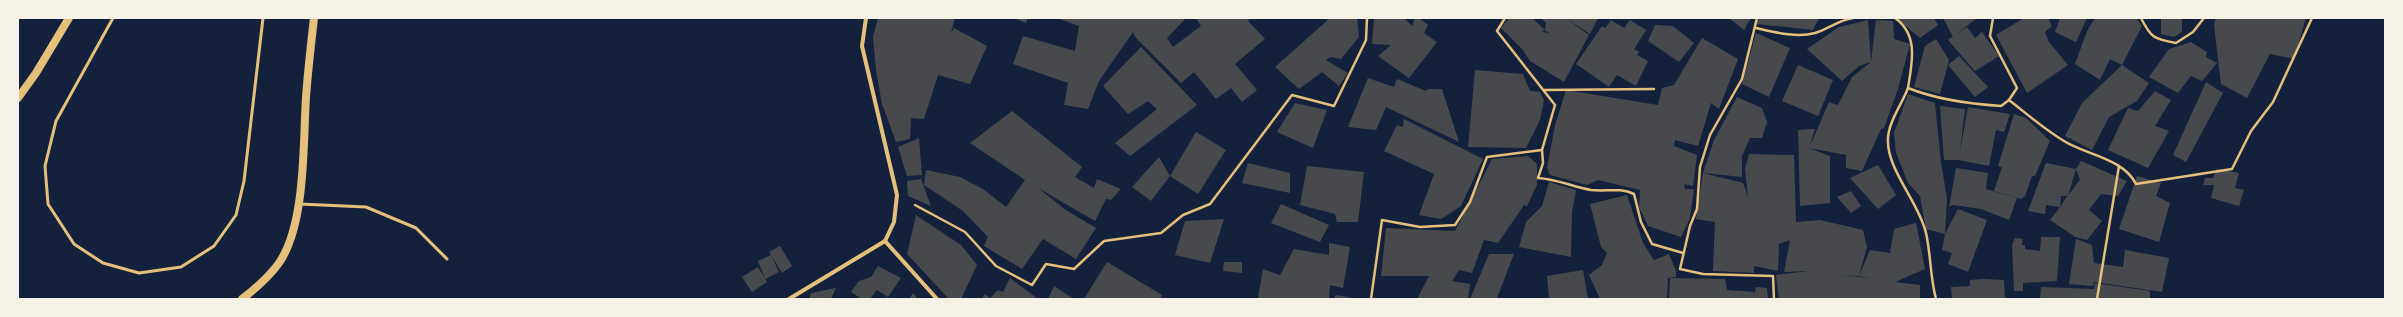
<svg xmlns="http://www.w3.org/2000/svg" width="2403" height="317" font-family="Figtree,sans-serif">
	<rect width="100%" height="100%" fill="#14213d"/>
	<g fill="#48494c" fill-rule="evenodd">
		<polygon points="878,18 955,18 951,33 954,28 987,46 970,84 938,75 924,119 911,118 910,139 896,142 882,104 876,71 873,37"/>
		<polygon points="1014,18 1028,18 1026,23"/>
		<polygon points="1057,18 1186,18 1167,38 1173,47 1201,26 1196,18 1250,18 1248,21 1265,39 1235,64 1257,90 1242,102 1231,88 1216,99 1194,72 1181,83 1136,38 1133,32 1099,81 1088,109 1064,105 1068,83 1013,64 1023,36 1075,51 1079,26"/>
		<polygon points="1330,18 1357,18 1359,37 1341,59 1330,57 1326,60 1348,73 1339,86 1322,72 1299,89 1275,67"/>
		<polygon points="1374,18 1404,18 1412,26 1415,18 1419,18 1428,25 1424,33 1437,42 1409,78 1378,56 1391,45 1372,44"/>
		<polygon points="1509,18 1532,18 1545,30 1541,31 1550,34 1545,30 1546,23 1541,18 1566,18 1589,35 1564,82 1530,61 1523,50 1501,28"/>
		<polygon points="1566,18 1598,18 1590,34"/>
		<polygon points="1729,18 1751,18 1744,30"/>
		<polygon points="1760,18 1819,18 1813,30 1756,24"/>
		<polygon points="1896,18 1934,18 1938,25 1920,38"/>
		<polygon points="1943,18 1977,18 1953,37"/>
		<polygon points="2024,18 2048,18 2052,26 2045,32 2049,42 2068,65 2027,93 1996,35"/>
		<polygon points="2060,18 2087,18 2076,42 2055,32"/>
		<polygon points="2095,18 2136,18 2142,26 2122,65 2110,59 2100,80 2075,64 2087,31"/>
		<polygon points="2161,18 2182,18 2182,32 2174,37 2161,34"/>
		<polygon points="2216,18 2306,18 2294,59 2270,54 2247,98 2221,84 2214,25"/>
		<polygon points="1611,20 1624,28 1630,20 1646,30 1634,49 1639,52 1637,55 1648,61 1636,86 1617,75 1609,87 1576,64 1602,26 1605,28"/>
		<polygon points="1868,20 1871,62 1876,20 1893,21 1894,39 1910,44 1898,89 1884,128 1881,129 1862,171 1846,168 1846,155 1809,148 1830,156 1830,203 1800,206 1798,130 1815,129 1810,146 1829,102 1838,105 1852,77 1871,62 1859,66 1842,81 1807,49 1839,27"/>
		<polygon points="1655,25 1673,26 1694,43 1679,62 1648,41"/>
		<polygon points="1967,27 1975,38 1982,32 1999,56 1975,71 1948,40"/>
		<polygon points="1756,33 1790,48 1769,97 1742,84"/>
		<polygon points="1702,38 1738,59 1719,109 1711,103 1698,146 1675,140 1674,146 1697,155 1693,186 1684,184 1685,189 1694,189 1690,218 1681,237 1648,226 1639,207 1640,190 1598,180 1587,185 1550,175 1547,168 1555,125 1566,90 1658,105 1662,88 1674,85"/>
		<polygon points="1936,39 1949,60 1940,94 1914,87 1925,46"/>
		<polygon points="2191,42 2207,52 2206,57 2217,63 2202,81 2191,76 2178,93 2149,77 2169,49"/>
		<polygon points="1141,47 1197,105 1130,156 1115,143 1157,109 1148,101 1128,114 1103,86"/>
		<polygon points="1959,56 1988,87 1975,97 1948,65"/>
		<polygon points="1798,65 1833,80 1818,116 1782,101"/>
		<polygon points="2122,65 2149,83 2137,101 2109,117 2092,150 2065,136 2082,103"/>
		<polygon points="1475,70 1523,74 1530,91 1540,92 1544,100 1540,120 1526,148 1468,147"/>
		<polygon points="1368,78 1394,87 1397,79 1426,91 1428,89 1442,89 1459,142 1386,107 1376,130 1348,127"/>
		<polygon points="2206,82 2223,93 2186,162 2173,155"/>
		<polygon points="2155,91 2171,100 2155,126 2169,131 2148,168 2108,150 2128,108 2138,111"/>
		<polygon points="1908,94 1935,103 1941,163 1947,198 1945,234 1926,229 1920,196 1908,183 1896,153 1894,133"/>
		<polygon points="1737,97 1762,108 1767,122 1762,138 1750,138 1742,156 1742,177 1703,173 1714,140"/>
		<polygon points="1295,103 1327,110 1313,148 1277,132"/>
		<polygon points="1940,106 1965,109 1960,151 1968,107 2010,114 2004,132 1996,130 1989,166 1958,160 1944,160"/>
		<polygon points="1012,111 1082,167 1075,177 1094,188 1097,179 1121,189 1111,200 1106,199 1095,221 1038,188 1066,210 1096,228 1076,259 1043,239 1022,269 984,246 988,237 963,211 924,185 926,170 960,177 983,189 1006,207 1025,180 970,143"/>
		<polygon points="2014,114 2026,118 2050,141 2035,176 2032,176 2025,196 2021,199 1994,191 2002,167 1998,166"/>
		<polygon points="1404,119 1483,159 1461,206 1441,219 1419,215 1434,174 1384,151 1397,125 1403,127"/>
		<polygon points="1196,132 1226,150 1198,194 1170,176"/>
		<polygon points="919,138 922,175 907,176 898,147"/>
		<path d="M1749,154L1794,155L1796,222L1820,220L1863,230L1867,247L1859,276L1870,250L1890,253L1894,229L1916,223L1925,269L1895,282L1920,285V299H1779L1776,275L1808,271L1784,272L1790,240L1779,244L1778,271L1754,266V273L1713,271L1715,222L1696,219L1703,173L1743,183L1748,197L1745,169ZM1841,275L1859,276L1870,278Z"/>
		<polygon points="1528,156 1537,164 1537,185 1527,206 1524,205 1498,243 1484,240 1472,273 1459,270 1452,281 1470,284 1468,299 1417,299 1429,276 1381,276 1386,228 1455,231 1492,159"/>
		<polygon points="1159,157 1170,176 1151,201 1132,187"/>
		<path d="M2081,161L2127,181L2118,196L2101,194L2089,210L2102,221L2087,240L2075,237L2050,220L2060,207L2046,205L2045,214L2028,211L2046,163L2076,169ZM2076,169L2080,180L2066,198L2060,207L2061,196H2068Z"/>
		<polygon points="1248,163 1290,173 1290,193 1242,183"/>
		<polygon points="1878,165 1896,195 1878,209 1850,178"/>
		<polygon points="1307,166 1364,172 1358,222 1337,222 1335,214 1300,205"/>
		<polygon points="1956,168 1988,173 1986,189 2017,198 2009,220 1981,209 1953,205 1949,207"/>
		<polygon points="2217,169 2239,173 2235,188 2244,190 2239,206 2211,198 2214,185 2203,185 2205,178 2213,178"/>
		<polygon points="2137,176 2161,183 2156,196 2170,203 2159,242 2119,229"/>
		<polygon points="921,179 924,187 931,206 908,196 907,181"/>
		<polygon points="1549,182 1576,190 1572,213 1571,257 1519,247 1526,222 1542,206"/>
		<polygon points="1851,191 1861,206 1851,213 1837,197"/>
		<polygon points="1627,195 1643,243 1654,260 1669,254 1676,271 1676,277 1668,278 1667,299 1600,299 1589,275 1602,265 1607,253 1601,247 1590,204"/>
		<polygon points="1281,204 1329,225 1320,242 1271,223"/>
		<polygon points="1958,209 1987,220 1968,272 1948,264 1952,253 1942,250 1945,234"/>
		<polygon points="916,215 961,245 977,265 961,299 949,299 907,254"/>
		<polygon points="1224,219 1210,263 1175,255 1185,221"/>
		<polygon points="2041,237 2060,237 2057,281 2023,283 2023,291 2014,291 2012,245 2015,238 2023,239 2022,245 2025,245 2025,249 2040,251"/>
		<polygon points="2076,239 2092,245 2094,263 2123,267 2125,250 2169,258 2162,292 2094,282 2093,286 2069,284"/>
		<polygon points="1329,243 1350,247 1343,288 1330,285 1329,299 1258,298 1263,269 1280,275 1294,249 1329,255"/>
		<polygon points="780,246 792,266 782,273 771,255 779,272 765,279 758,261 771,255 769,252"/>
		<polygon points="1489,254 1514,254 1497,298 1501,299 1470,299"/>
		<polygon points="1107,262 1162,295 1160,299 1084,299"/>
		<polygon points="1224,262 1242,262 1242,273 1223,271"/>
		<polygon points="878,266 901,278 888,297 877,290 870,299 862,299 851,292 859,281 871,277"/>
		<polygon points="758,267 767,282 752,292 742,277"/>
		<polygon points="1583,270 1588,299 1549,299 1547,276"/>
		<polygon points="1010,278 1038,299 982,299 985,294 990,298 998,290 1003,292"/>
		<polygon points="1670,278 1725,279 1727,290 1755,292 1756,287 1767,288 1768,299 1669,299"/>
		<polygon points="1984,279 2004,280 2005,299 1952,299 1951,287 1970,286 1970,280"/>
		<polygon points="2095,283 2150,291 2150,299 2040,299 2041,287 2094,289"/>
		<polygon points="1054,286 1074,299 1048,299"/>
		<polygon points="836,288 831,299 809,299 811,293"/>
		<polygon points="913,293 918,299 909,299"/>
		<polygon points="1336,295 1353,298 1353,299 1333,299"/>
	</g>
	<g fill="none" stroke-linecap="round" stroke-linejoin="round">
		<g stroke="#e5c07b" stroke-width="2.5">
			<path d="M1505,18L1497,31L1555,105L1542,150L1543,163L1538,178C1557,179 1573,187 1591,190C1607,192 1619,187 1634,194L1641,222L1652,244L1683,253"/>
			<polyline points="1757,18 1742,79 1710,135 1700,167 1697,209 1690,226 1680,269 1703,274 1773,276 1774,299"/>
			<path d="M1895,18C1919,35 1912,63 1908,88C1938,100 1969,104 2001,106L2009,100"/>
			<path d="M1993,18L1990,36L2017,88L2009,100C2027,114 2044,129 2064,141C2086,155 2123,158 2136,184L2232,169L2251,131L2273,102L2312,18"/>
			<path d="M2141,18C2151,38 2154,39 2176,43L2193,32L2204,18"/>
			<path d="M1756,28C1774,32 1796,38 1815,33C1828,29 1839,20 1853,18"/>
			<path d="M1908,88C1902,104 1889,121 1888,138C1886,169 1919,202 1926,233C1931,255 1930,277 1936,299"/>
			<polyline points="1544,90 1654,89"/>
			<polyline points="915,205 965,232 996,266 1032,285 1046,264 1074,269 1104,241 1161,233 1183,215 1210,204 1292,95 1334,106 1366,40 1367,18"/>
			<polyline points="1371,299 1382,220 1420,227 1455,225 1470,202 1487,157 1542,150"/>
			<polyline points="2097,299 2119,166"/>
		</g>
		<g stroke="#e5c07b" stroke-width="3">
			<polyline points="113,18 56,121 45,166 48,204 74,244 103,263 139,273 181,267 214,246 236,215 244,181 263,18"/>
			<polyline points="300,204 366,207 416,228 447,259"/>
		</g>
		<g stroke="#e5c07b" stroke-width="4">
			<polyline points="866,18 862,46 897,195 894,222 885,241"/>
			<polyline points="885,241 937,299"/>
			<polyline points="789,299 885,241"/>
		</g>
		<g stroke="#e5c07b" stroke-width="8">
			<polyline points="18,98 36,73 69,18"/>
			<path d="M242,299C255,289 269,277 279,263C306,224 303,143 306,97C308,70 311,44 314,18"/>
		</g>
	</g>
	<rect width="2403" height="317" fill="none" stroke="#f6f1e7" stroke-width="38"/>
</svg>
